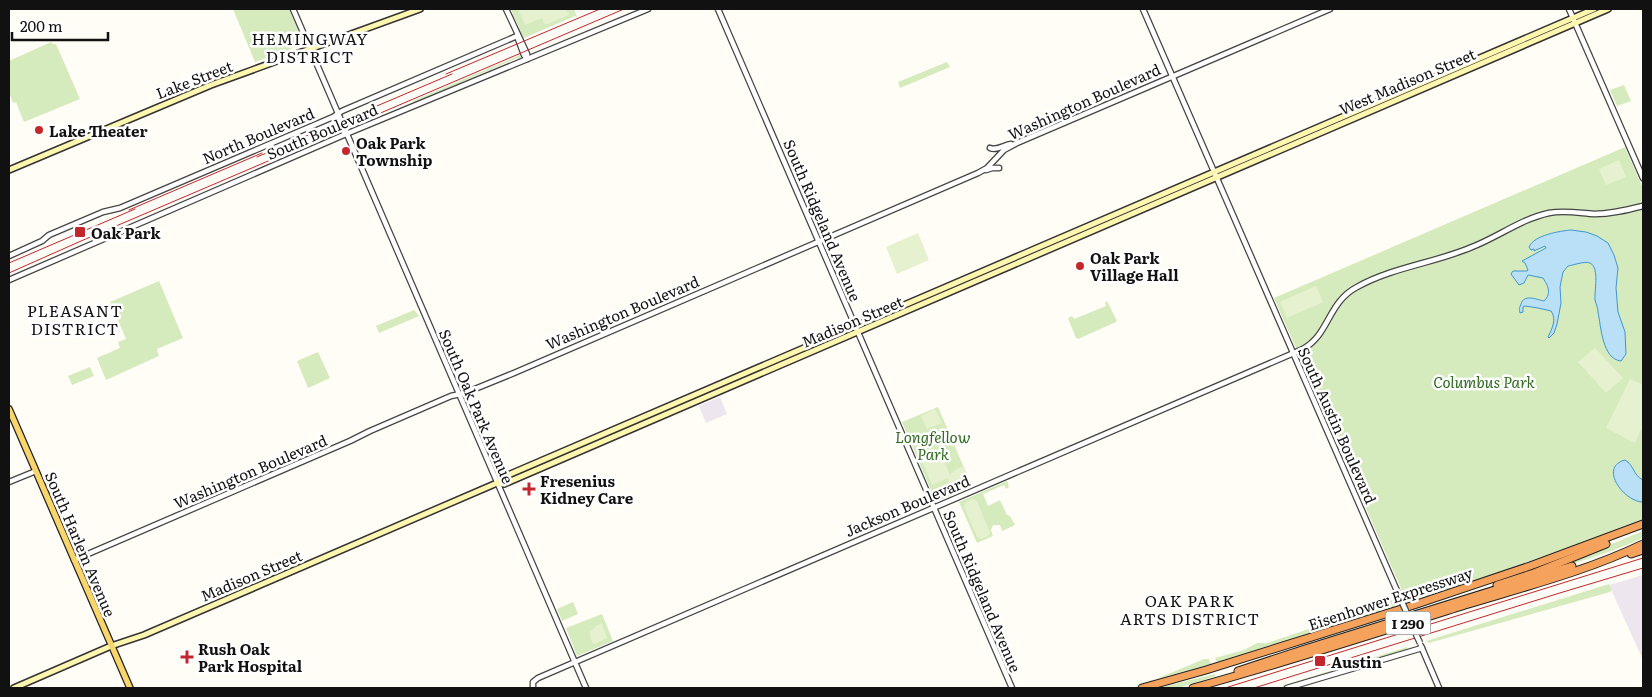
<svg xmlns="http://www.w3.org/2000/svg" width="1652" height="697" font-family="Literata,serif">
	<rect width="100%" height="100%" fill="#fffdf5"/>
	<g fill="#eee6ef">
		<polygon points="720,397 727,414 706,423 699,406"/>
		<polygon points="1643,575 1643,660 1609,585"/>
	</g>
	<g fill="#d5ebbd">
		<polygon points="233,9 289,9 304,44 255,62"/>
		<polygon points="511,9 574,9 577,17 575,16 524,38 523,40 517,30 519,27 514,17 512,18 511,16 513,14"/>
		<polygon points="51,42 53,44 56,44 80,99 24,122 16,102 13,103 9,92 9,61"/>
		<polygon points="520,55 521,58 518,59 517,58 413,103 413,101"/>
		<polygon points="947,62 950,67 900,88 898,82"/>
		<polygon points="1624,85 1631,101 1617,106 1610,90"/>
		<polygon points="1625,147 1643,188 1643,520 1502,571 1407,602 1274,298"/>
		<polygon points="159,281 183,338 157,349 159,356 106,380 97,358 120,348 118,342 126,339 110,302"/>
		<polygon points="1107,301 1117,321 1116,322 1078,339 1076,338 1068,318 1072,316 1074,319 1106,306 1105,303"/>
		<polygon points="414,310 419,316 379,333 376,326"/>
		<polygon points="318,352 330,378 308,388 297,361"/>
		<polygon points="90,367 94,376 72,385 68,376"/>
		<polygon points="938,407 972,486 936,502 902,422"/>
		<polygon points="1007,481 1009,487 1006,489 1004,485 983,494 988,506 1000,500 1007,515 1010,516 1015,525 1002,531 1000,525 993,525 991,530 993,536 977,543 959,502"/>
		<path d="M1643,531V538C1614,551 1585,560 1555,569L1553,568Z"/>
		<polygon points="1609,584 1612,590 1610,592 1429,643 1426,641"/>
		<polygon points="1393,599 1396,606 1217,662 1215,658 1244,650 1257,643 1267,643 1345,617 1357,615"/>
		<polygon points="573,602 578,614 562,621 557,609"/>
		<polygon points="602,614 613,641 577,656 566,628"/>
		<polygon points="1407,647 1408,650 1321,677 1275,688"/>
		<polygon points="1204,659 1209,659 1211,664 1123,688 1151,681"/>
		<polygon points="1215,674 1216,676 1178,688 1158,688"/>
	</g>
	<g fill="#e6f2cf">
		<polygon points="518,9 566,9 569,15 545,25 542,18 525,25"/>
		<polygon points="1619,160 1626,177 1606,185 1599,169"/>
		<polygon points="918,233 929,260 897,274 886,247"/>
		<polygon points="1316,286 1323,302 1287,318 1280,302"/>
		<polygon points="1595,348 1623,378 1606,393 1578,362"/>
		<polygon points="1630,379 1643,385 1643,430 1641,429 1635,443 1606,428"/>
		<polygon points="935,409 942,423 927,429 921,416"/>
		<polygon points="941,453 950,475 955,470 964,466 972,486 952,495 948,486 948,478 932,485 922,460"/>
		<polygon points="972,499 977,501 990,533 988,536 981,539 977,537 964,506 966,502"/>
		<polygon points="602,623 607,638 594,644 591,640 590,632 596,626"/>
	</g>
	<g fill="#b9e0f7" stroke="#3f96cf">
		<path d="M1571,230L1586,232L1597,236L1608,243L1614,255L1618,268L1616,288L1618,312L1625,332L1626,354L1621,361C1602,359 1601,326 1598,312C1598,308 1596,304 1595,300C1594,292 1600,268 1590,263C1584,261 1574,265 1568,266L1563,272L1560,287L1561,303L1557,324L1554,333L1549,338L1548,337C1552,329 1557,319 1551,311L1538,308L1525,306L1523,307V312L1520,313C1519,306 1519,310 1521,304C1524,294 1535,299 1544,301C1552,293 1548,286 1543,278L1528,275L1524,283L1519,285L1511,274L1513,271H1527L1528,270L1525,263L1522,261L1546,248L1545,246L1534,251V249L1531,250L1529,247C1534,235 1560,231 1571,230Z"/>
		<path d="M1625,460C1634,465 1633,475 1643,480V502C1624,502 1598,467 1625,460Z"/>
	</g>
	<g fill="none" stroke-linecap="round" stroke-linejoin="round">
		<g stroke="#444" stroke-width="7">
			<g id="tertiary">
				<polyline points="293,9 586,688"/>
				<polyline points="506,9 527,54 527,59"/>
				<polyline points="718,9 1012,688"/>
				<polyline points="1143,9 1401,600"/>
				<polyline points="1569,9 1643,178"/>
				<polyline points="518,39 524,55 527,59"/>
				<path d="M338,114C337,120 341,130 346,134"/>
				<path d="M990,148C997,151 1004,145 1011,144"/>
				<polyline points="986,170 992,168 999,168"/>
				<polyline points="9,256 42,241 49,235 103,212 120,208 333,117 342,111 517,36"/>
				<polyline points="9,280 346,134 648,9"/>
				<polyline points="9,482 36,471"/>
				<polyline points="74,560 350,441 370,431 451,396 465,393 514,373 978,173 987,168 1004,150 1017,143 1330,9"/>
				<polyline points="1421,646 1439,688"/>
				<path d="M533,688V682L538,678L1303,349C1330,334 1327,303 1357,287C1393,267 1435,263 1472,247C1498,237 1521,219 1549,213C1564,210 1579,213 1594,214C1611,214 1627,210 1643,206"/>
				<polyline points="1287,688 1422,648"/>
			</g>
		</g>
		<g stroke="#333" stroke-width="8">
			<g id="secondary">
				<polyline points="9,170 211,85 420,9"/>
				<polyline points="497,483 504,484 1608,9"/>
				<polyline points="14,688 111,646 144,635 497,483 501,478 1594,9"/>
			</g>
		</g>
		<g stroke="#222" stroke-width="8">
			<polyline id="primary" points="9,409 130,688"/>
		</g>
		<g stroke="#222" stroke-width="9">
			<g id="motorway">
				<polyline points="1631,554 1643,550"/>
				<polyline points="1497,585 1534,573 1606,544"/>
				<polyline points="1238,671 1305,649 1572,566"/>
				<polyline points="1142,688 1206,670 1414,605 1530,566 1643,524"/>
				<path d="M1193,688C1284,663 1374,634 1465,605C1524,587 1587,571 1643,544"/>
			</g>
		</g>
		<use href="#tertiary" stroke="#fff" stroke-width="4.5"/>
		<use href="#secondary" stroke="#fff6b0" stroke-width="5"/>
		<use href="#primary" stroke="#f9d66b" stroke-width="5.5"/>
		<use href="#motorway" stroke="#f5a25d" stroke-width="7"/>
		<g stroke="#c4262e" stroke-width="1">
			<polyline points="446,74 600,9"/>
			<polyline points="257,157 452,74"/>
			<polyline points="129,210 262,153"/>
			<polyline points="9,263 135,209"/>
			<polyline points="9,273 81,241 624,9"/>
			<polyline points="1225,688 1643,558"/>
			<polyline points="1254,688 1563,592 1643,568"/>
		</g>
		<g stroke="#444" stroke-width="7" stroke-linecap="butt">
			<g id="tertiary-bridge">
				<polyline points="1401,600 1406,611"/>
				<polyline points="1409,619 1420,643"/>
			</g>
		</g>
		<use href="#tertiary-bridge" stroke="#fff" stroke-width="4.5"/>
	</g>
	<g fill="#c4262e" stroke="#fff" stroke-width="2">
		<circle cx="39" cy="130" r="5"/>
		<circle cx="346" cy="151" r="5"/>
		<rect x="74" y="226" width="12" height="12" rx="2.5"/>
		<circle cx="1080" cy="266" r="5"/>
		<path d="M526.5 481.5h5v5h5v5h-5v5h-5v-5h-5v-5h5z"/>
		<path d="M184.5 649.5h5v5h5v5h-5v5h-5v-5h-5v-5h5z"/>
		<rect x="1314" y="655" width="12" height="12" rx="2.5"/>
	</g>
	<g text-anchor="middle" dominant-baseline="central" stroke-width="5" stroke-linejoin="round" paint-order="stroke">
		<rect fill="#fff" stroke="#585858" stroke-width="1" x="1385.5" y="611.5" width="45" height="23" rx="4"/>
		<g font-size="14" font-weight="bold" fill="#111">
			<text x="1408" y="623">I 290</text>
		</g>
		<g font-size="15" fill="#111" stroke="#fff">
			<text transform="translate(194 79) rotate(-21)">Lake Street</text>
			<text transform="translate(1407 81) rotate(-23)">West Madison Street</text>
			<text transform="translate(1084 101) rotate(-24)">Washington Boulevard</text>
			<text transform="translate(322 131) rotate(-23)">South Boulevard</text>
			<text transform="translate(258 135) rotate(-23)">North Boulevard</text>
			<text transform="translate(823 220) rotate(67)">South Ridgeland Avenue</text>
			<text transform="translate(622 312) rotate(-23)">Washington Boulevard</text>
			<text transform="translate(852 321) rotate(-23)">Madison Street</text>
			<text transform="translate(477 406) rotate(67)">South Oak Park Avenue</text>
			<text transform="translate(1338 425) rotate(66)">South Austin Boulevard</text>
			<text transform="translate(250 471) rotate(-23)">Washington Boulevard</text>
			<text transform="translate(907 505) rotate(-23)">Jackson Boulevard</text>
			<text transform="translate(81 544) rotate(67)">South Harlem Avenue</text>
			<text transform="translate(251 575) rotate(-23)">Madison Street</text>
			<text transform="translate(983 591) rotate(67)">South Ridgeland Avenue</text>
			<text transform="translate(1390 598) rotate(-18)">Eisenhower Expressway</text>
		</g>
		<g font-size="15" font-weight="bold" fill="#111" stroke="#fff" text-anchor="start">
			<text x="49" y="130">Lake Theater</text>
			<text x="356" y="142">Oak Park<tspan x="356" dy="17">Township</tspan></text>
			<text x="91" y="232">Oak Park</text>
			<text x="1090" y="257">Oak Park<tspan x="1090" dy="17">Village Hall</tspan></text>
			<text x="540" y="480">Fresenius<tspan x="540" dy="17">Kidney Care</tspan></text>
			<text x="198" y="648">Rush Oak<tspan x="198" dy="17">Park Hospital</tspan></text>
			<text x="1331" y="661">Austin</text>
		</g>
		<g font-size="15" font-style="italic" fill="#2f6b1f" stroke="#fff">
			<text x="1484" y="381">Columbus Park</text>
			<text x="933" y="436">Longfellow<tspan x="933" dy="17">Park</tspan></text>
		</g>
		<g font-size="16" letter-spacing="1" fill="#111" stroke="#fff">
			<text x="310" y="38">HEMINGWAY<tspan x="310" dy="18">DISTRICT</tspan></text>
			<text x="75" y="310">PLEASANT<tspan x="75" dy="18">DISTRICT</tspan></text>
			<text x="1190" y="600">OAK PARK<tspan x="1190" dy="18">ARTS DISTRICT</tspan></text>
		</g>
	</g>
	<rect width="1652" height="697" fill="none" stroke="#111111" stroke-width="20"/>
	<path d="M12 32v8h96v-8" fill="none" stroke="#111111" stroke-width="2.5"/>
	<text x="20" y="32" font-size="15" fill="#111111" stroke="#ffffff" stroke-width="4" paint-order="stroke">200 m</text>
</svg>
